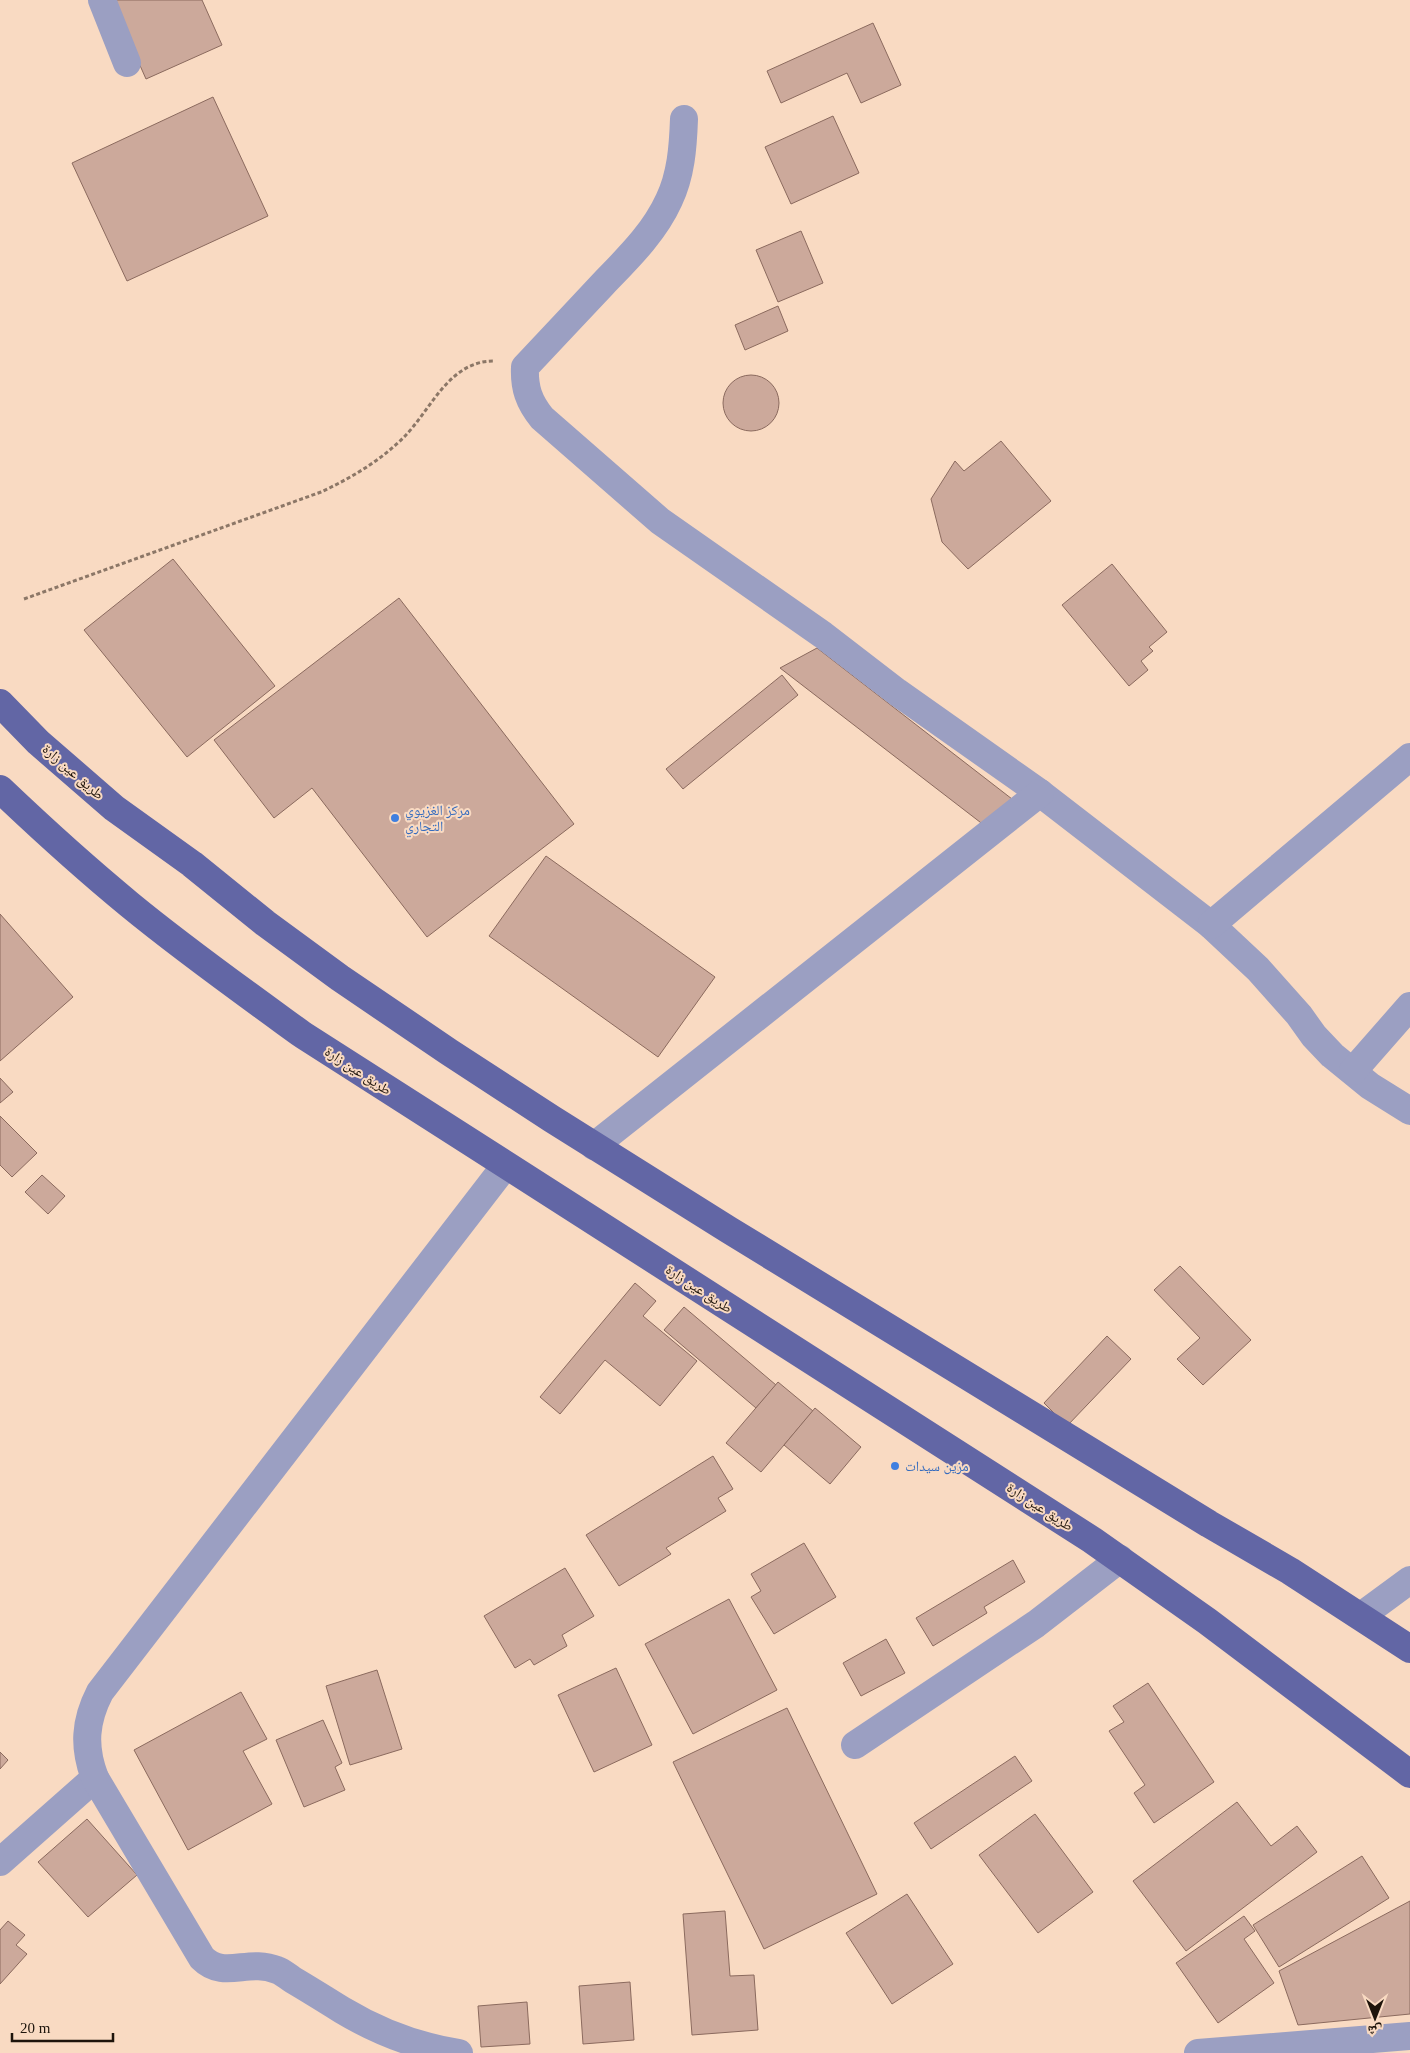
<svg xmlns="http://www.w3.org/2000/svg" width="1410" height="2053" font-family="'Times New Roman','Noto Naskh Arabic',serif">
	<rect width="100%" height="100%" fill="#f9dac2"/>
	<g fill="#cca99b" stroke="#8b6a5e">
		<polygon points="111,0 202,0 222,45 146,79"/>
		<polygon points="873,23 901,85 861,103 847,73 781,103 767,71"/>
		<polygon points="213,97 268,216 127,281 72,163"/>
		<polygon points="833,116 859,173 791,204 765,147"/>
		<polygon points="801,231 823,283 778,302 756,250"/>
		<polygon points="778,306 788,331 745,350 735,325"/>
		<circle cx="751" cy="403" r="28"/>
		<polygon points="1001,441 1051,501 968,569 942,542 931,499 955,461 964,471"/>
		<polygon points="173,559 275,686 187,757 84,630"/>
		<polygon points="1112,564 1167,632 1149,647 1153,651 1141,661 1148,670 1129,686 1062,605"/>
		<polygon points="399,598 574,824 427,937 312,788 274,818 214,740"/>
		<polygon points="817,648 1012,799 989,829 780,668"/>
		<polygon points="782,675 798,695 683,789 666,769"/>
		<polygon points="546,856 715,977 658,1057 489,936"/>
		<polygon points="0,914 73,997 0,1061"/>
		<polygon points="0,1078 13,1092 0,1103"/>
		<polygon points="0,1116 37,1153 12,1177 0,1165"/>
		<polygon points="42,1175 65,1196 48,1214 25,1192"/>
		<polygon points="1180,1266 1251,1340 1203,1385 1177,1359 1200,1338 1154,1290"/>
		<polygon points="635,1283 656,1301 643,1316 697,1361 660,1406 605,1360 560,1414 540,1397"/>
		<polygon points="684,1307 776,1385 756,1408 664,1330"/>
		<polygon points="1107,1336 1131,1359 1067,1426 1044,1403"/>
		<polygon points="778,1382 813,1411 761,1472 726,1443"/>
		<polygon points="815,1408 861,1447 830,1484 784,1445"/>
		<polygon points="713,1456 733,1489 718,1498 726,1511 666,1548 671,1554 619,1586 586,1535"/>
		<polygon points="804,1543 836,1597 774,1634 751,1597 761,1591 751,1574"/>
		<polygon points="1013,1560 1025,1582 984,1607 987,1613 933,1646 916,1618"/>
		<polygon points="565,1568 594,1616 562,1635 567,1646 534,1665 530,1659 515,1668 484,1616"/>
		<polygon points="729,1599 777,1690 693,1734 645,1644"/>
		<polygon points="886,1639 905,1673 861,1696 843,1663"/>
		<polygon points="616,1668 652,1745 594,1772 558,1695"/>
		<polygon points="377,1670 402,1749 350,1765 326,1686"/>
		<polygon points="1148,1683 1214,1782 1154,1823 1134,1793 1145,1785 1109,1731 1124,1722 1113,1706"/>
		<polygon points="241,1692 267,1739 243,1751 272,1804 188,1850 134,1750"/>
		<polygon points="787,1708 877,1894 764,1949 673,1762"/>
		<polygon points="323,1720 342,1763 335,1767 345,1790 304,1807 276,1740"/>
		<polygon points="0,1752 8,1760 0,1769"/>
		<polygon points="1015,1756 1032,1781 931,1849 914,1823"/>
		<polygon points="1237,1802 1271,1846 1297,1826 1317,1852 1186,1951 1133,1881"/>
		<polygon points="1035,1814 1093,1892 1038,1933 979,1855"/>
		<polygon points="87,1819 137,1875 88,1917 38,1862"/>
		<polygon points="1362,1856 1389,1898 1279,1967 1253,1925"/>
		<polygon points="907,1894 953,1964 892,2004 846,1933"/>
		<polygon points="1410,1901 1410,2014 1298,2025 1279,1971"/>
		<polygon points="725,1911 730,1976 754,1975 758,2030 692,2035 683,1914"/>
		<polygon points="1244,1916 1255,1931 1244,1939 1274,1983 1218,2023 1176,1963"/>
		<polygon points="8,1921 25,1935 16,1945 27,1954 0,1984 0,1930"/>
		<polygon points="630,1982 634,2040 583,2044 579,1986"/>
		<polygon points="527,2002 530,2044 481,2047 478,2006"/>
	</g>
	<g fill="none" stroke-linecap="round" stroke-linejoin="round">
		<path stroke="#8c7767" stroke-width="3" stroke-dasharray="4 2.5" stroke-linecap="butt" d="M24,599L321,492C351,478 380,461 404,437C431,410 449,360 495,361"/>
		<g stroke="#9b9fc2" stroke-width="28">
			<polyline points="102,0 127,63"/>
			<path d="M684,119C683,147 681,175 669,200C654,233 628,258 603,284C577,312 551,339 525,367C524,388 529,402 542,418L660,521L823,635L897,692L1040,793L1211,925L1258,969L1299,1015L1314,1036L1332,1055L1370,1086L1410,1111"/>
			<polyline points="1211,925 1410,757"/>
			<polyline points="1353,1071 1410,1006"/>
			<polyline points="594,1146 1040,793"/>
			<polyline points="1361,1616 1410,1580"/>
			<polyline points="855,1745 1036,1624 1120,1559"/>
			<polyline points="0,1862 95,1778"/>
			<path d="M459,2053C419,2047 377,2031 342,2010C326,2000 310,1990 293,1980C288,1977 283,1972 277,1970C248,1958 224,1980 202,1958L95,1778C83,1747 85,1721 100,1692L505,1166"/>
			<polyline points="1198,2053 1410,2036"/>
		</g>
		<g stroke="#6266a5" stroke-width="28">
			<polyline points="0,703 38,742 114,808 192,864 265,923 340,978 449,1052 552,1119 729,1230 1209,1524 1290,1571 1410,1649"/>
			<path d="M0,789C42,829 85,868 130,905C186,951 245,993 303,1035L1092,1540L1207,1621L1410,1774"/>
		</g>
	</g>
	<g fill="#3f7fe0" stroke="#f9dac2" stroke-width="2">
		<circle cx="395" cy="818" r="5"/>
		<circle cx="895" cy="1466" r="5"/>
	</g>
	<g text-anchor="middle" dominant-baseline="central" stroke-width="4" stroke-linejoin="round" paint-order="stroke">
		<g font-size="14" fill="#1e140b" stroke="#f9dac2">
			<text transform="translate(73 772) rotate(41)">طريق عين زارة</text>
			<text transform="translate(358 1071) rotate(33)">طريق عين زارة</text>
			<text transform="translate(699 1289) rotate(33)">طريق عين زارة</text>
			<text transform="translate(1040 1507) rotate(33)">طريق عين زارة</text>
		</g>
		<g font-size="14" fill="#366cbe" stroke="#f9dac2" text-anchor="start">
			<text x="405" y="810">مركز الغزيوي<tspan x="405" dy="16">التجاري</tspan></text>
			<text x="905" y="1466">مزين سيدات</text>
		</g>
	</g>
	<g transform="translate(1375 2018) rotate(180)" stroke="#f9dac2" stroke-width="4" paint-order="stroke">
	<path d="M0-4L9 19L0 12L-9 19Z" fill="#1e140b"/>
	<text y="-8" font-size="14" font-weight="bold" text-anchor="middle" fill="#1e140b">ش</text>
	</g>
	<path d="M12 2033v8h101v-8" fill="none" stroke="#1e140b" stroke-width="2.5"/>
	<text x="20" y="2033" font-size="15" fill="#1e140b" stroke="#f9dac2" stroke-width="4" paint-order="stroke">20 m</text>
</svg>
